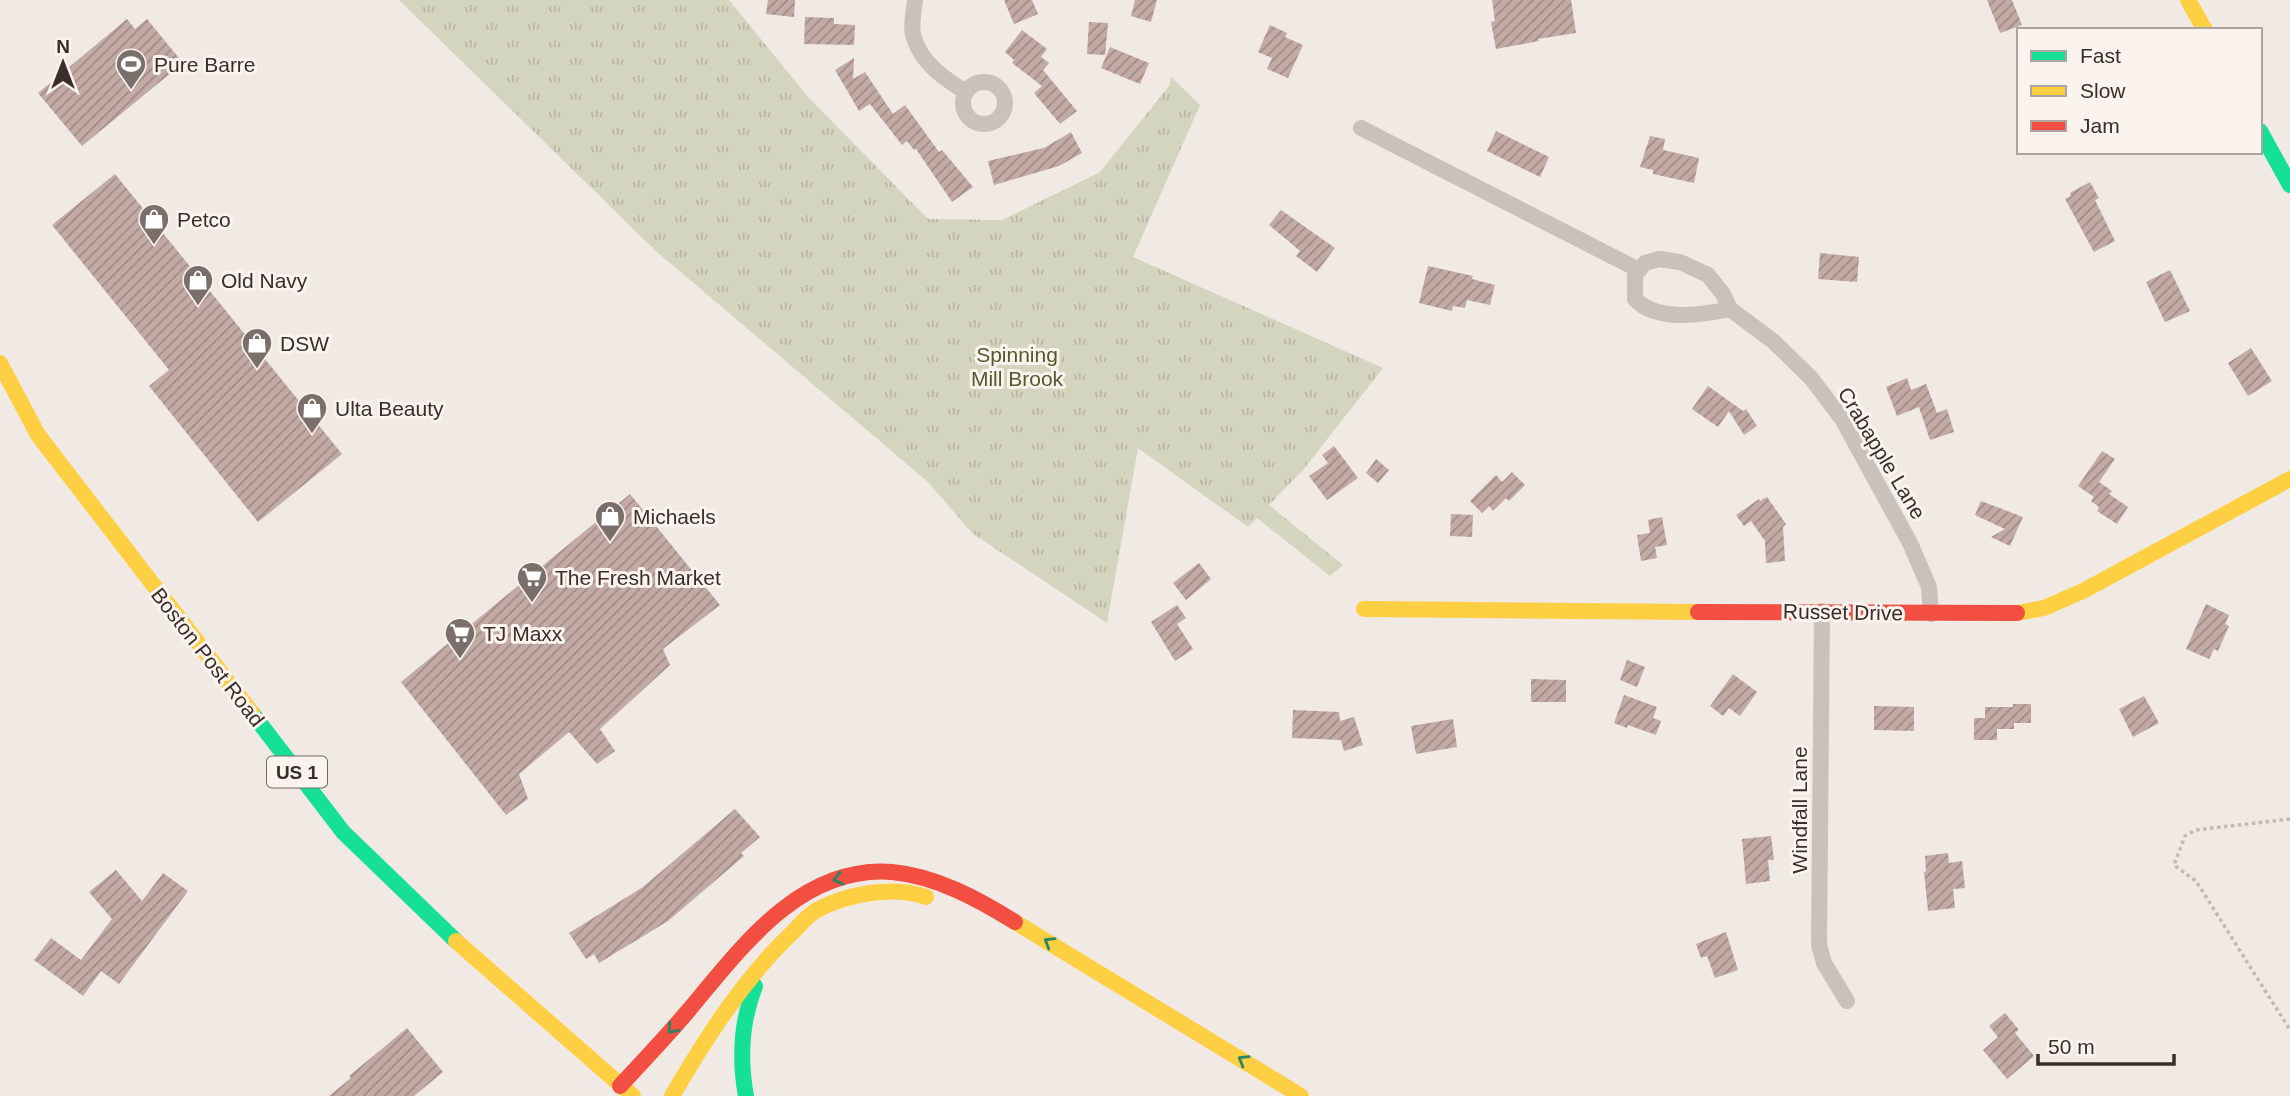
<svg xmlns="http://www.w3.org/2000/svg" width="2290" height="1096" font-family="Helvetica,sans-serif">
	<defs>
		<pattern id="park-tufts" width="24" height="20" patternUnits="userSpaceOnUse" patternTransform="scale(1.75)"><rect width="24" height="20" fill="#d4d5be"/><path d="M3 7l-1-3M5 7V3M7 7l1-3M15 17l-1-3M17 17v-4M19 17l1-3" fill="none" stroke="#b7b7a3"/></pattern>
		<pattern id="building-hatch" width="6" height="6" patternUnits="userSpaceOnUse" patternTransform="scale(1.75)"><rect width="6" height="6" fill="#c4aaa5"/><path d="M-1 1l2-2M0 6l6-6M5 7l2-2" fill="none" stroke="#a08b87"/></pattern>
	</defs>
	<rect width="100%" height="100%" fill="#f0e9e4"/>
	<polygon fill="url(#park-tufts)" points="399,0 729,0 808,97 928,219 1002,220 1100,172 1169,86 1171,77 1200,105 1133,257 1383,368 1303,470 1269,505 1343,565 1330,576 1257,518 1248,527 1138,448 1107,623 972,533 928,482 657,252"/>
	<g fill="url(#building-hatch)">
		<polygon points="768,0 795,0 794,17 766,14"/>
		<polygon points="1004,0 1032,0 1038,14 1014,24"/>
		<polygon points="1135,0 1157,0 1151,22 1131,16"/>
		<polygon points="1492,0 1571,0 1576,33 1538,39 1539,41 1496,49 1491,22 1495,21"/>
		<polygon points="1987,0 2012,0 2022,25 2000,33"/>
		<polygon points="805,17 834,18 834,24 855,25 854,45 804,44"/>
		<polygon points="127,19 135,29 147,19 183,63 82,146 38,93"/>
		<polygon points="1089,22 1108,23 1105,55 1087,54"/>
		<polygon points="1270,25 1287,33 1285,37 1303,45 1288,78 1267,69 1272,58 1258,52"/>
		<polygon points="1022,30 1047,49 1041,57 1049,63 1043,70 1077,111 1060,124 1034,93 1042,86 1012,63 1014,60 1005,52"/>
		<polygon points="1110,47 1149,63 1140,84 1101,68"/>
		<polygon points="854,58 853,79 865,72 893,114 905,105 939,152 942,150 973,187 952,202 916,149 914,150 907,141 902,145 870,104 859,111 835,70"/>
		<polygon points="1496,131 1549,157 1540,177 1487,151"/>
		<polygon points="1071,132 1082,153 1059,166 994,185 988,161 1044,148"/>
		<polygon points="1650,136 1665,139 1663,150 1699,158 1694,183 1653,174 1653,170 1640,167"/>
		<polygon points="115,174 342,454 258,522 149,386 169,370 52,225"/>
		<polygon points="2090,182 2099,198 2095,200 2115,241 2094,252 2065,199 2071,196 2070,193"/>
		<polygon points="1281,210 1335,248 1317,272 1296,256 1300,251 1269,225"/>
		<polygon points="1820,253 1859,257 1857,282 1818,279"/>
		<polygon points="1428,266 1473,276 1472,279 1495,285 1490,305 1467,300 1465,308 1453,306 1452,311 1419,303"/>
		<polygon points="2170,270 2190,311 2165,322 2146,282"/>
		<polygon points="2251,348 2272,381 2248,396 2228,363"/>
		<polygon points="1907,378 1911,390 1926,384 1937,413 1947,409 1954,432 1930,440 1919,407 1897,416 1886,387"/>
		<polygon points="1708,386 1743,411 1746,409 1757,426 1744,435 1729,411 1718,427 1692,409"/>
		<polygon points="1334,446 1358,478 1327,500 1309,476 1328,463 1322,455"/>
		<polygon points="2102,451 2115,459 2099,482 2112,491 2109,494 2128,507 2117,524 2097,511 2099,507 2091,501 2094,497 2078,486"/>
		<polygon points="1376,459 1389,470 1378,483 1366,473"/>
		<polygon points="1512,472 1525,485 1509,501 1506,498 1493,511 1489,506 1482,513 1470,501 1496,475 1502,482"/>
		<polygon points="630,494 720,605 663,649 670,665 600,729 615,751 597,764 569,732 519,774 528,799 506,815 401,682"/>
		<polygon points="1767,497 1786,524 1783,527 1785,561 1766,563 1765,541 1751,521 1744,526 1736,515 1759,499 1760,501"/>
		<polygon points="1981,501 2023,517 2010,546 1991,537 2005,529 1975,515"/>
		<polygon points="1451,514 1473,515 1472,537 1450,536"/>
		<polygon points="1662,517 1667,545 1655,547 1657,558 1641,561 1637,535 1650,533 1648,520"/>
		<polygon points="1199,563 1211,579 1186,600 1173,583"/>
		<polygon points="2206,604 2229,615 2225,624 2229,626 2218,651 2214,649 2209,659 2186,649"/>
		<polygon points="1177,605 1186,618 1177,624 1193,649 1175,661 1151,622"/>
		<polygon points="1627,660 1645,667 1637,687 1620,680"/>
		<polygon points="1733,674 1757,692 1740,716 1729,708 1723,716 1710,706"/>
		<polygon points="1531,679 1566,680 1566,702 1531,702"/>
		<polygon points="1624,695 1657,707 1653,718 1661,721 1656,735 1628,725 1627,728 1614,723"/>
		<polygon points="2144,696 2159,723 2133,737 2119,709"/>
		<polygon points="2013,704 2031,704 2031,723 2014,723 2014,729 1997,729 1997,740 1974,740 1974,718 1985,718 1985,707 2013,707"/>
		<polygon points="1874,706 1914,707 1914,731 1874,730"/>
		<polygon points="1293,710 1339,712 1340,721 1354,717 1363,745 1344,751 1341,740 1292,738"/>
		<polygon points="1453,719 1457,747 1416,754 1411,726"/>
		<polygon points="735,809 760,837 741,853 744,856 668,921 599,963 594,954 586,959 569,933 643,887"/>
		<polygon points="1771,836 1774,860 1768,860 1770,881 1746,884 1742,839"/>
		<polygon points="1948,853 1949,863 1962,861 1965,888 1953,889 1955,908 1928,911 1924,872 1926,871 1925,856"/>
		<polygon points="116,870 142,901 163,873 188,891 119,984 101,971 83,996 34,960 51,938 81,960 112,919 89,892"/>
		<polygon points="1726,932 1738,970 1715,978 1707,956 1701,958 1696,944"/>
		<polygon points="2005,1013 2019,1030 2015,1033 2034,1056 2007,1079 1983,1050 1998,1037 1989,1026"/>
		<polygon points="407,1028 443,1072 414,1096 329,1096 351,1078 349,1076"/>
	</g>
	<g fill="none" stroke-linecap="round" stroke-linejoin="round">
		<polyline stroke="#c2b9b6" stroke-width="3.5" stroke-dasharray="3.5 3.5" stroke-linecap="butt" points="2290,819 2196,830 2185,836 2174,865 2196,881 2290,1030"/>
		<g stroke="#cac1bd" stroke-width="16">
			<path d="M915,0C914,11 910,28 914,38C922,64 945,79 966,92"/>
			<circle cx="984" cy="103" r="21"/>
			<polyline points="1361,128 1639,270"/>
			<path d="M1730,309C1703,315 1656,322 1635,299V275L1645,263L1659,259L1680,262L1708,275L1723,294L1730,309L1773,341L1811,378L1842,419L1910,543L1929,587L1931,614"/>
			<polyline points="1822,611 1819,945 1824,963 1847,1001"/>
		</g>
		<g stroke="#16e098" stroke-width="16">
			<polyline points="2260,131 2290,185"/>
			<polyline points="252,713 343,832 456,941"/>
			<path d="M746,1096C739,1058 741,1022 755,986"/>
		</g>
		<g stroke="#ffcf43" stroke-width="16">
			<polyline points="2188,0 2205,30"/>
			<polyline points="0,363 38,435 252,713"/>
			<polyline points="1364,609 1698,612"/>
			<polyline points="2017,613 2044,608 2083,591 2290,479"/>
			<polyline points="1015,922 1301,1096"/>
			<polyline points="456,941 633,1096"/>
			<path d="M672,1096C706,1038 744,978 793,932C800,925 808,915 817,910C847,894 893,885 926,897"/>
		</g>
		<g stroke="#f24e42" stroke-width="16">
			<polyline points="1698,612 2017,613"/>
			<path d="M620,1086C643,1061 666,1037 688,1011C741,948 800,865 892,872C936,876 978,899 1015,922"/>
		</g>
	</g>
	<defs><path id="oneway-chevron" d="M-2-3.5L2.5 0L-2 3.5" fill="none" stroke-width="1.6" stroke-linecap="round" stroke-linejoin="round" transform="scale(1.75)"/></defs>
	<g stroke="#288661">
		<use href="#oneway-chevron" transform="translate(838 879) rotate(166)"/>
		<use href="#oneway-chevron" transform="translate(1049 942) rotate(-149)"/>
		<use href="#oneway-chevron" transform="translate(672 1029) rotate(131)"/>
		<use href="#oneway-chevron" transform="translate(1243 1060) rotate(-149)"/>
	</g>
	<defs>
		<g id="stadium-pin" transform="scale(1.575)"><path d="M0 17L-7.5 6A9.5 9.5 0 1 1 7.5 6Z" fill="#7a6f6b" stroke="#fbf3ed"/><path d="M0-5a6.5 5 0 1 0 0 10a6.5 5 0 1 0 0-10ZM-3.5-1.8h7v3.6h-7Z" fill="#fff"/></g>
		<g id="shop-pin" transform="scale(1.575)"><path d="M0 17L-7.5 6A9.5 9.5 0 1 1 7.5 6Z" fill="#7a6f6b" stroke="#fbf3ed"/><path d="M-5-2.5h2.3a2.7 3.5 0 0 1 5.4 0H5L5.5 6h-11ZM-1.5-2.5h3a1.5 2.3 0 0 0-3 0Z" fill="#fff"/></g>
		<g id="supermarket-pin" transform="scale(1.575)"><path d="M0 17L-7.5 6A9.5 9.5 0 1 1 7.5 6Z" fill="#7a6f6b" stroke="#fbf3ed"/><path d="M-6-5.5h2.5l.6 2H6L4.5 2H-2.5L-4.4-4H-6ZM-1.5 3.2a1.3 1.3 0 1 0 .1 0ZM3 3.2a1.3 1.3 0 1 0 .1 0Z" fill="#fff"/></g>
	</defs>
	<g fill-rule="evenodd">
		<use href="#stadium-pin" x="131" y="64"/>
		<use href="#shop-pin" x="154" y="219"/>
		<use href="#shop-pin" x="198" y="280"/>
		<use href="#shop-pin" x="257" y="343"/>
		<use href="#shop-pin" x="312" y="408"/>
		<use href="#shop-pin" x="610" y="516"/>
		<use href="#supermarket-pin" x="532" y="577"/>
		<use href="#supermarket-pin" x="460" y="633"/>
	</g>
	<g text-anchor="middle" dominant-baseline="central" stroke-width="6" stroke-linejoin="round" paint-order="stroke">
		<rect fill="#fbf3ed" stroke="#756864" stroke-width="2" x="267" y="756.5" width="60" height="31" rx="5"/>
		<g font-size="19" font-weight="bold" fill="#3b2d2a">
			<text x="297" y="772">US 1</text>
		</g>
		<g font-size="21" fill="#3b2d2a" stroke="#fbf3ed" text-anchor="start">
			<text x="154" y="64">Pure Barre</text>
			<text x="177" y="219">Petco</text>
			<text x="221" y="280">Old Navy</text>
			<text x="280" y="343">DSW</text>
			<text x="335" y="408">Ulta Beauty</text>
			<text x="633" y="516">Michaels</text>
			<text x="555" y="577">The Fresh Market</text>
			<text x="483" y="633">TJ Maxx</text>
		</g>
		<g font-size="21" fill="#515b2d" stroke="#fbf3ed">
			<text x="1017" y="354">Spinning<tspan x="1017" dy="24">Mill Brook</tspan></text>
		</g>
		<g font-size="21" fill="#3b2d2a" stroke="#fbf3ed">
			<text transform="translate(1882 453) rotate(59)">Crabapple Lane</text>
			<text transform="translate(1843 612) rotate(1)">Russet Drive</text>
			<text transform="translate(208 657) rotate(52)">Boston Post Road</text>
			<text transform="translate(1799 810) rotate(-90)">Windfall Lane</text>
		</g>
	</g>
	<rect x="2017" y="28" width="245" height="126" fill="#fbf3ed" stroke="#aea49f" stroke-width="2"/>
	<rect x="2031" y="51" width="35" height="10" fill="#16e098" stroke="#aea49f" stroke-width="2"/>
	<text x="2080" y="63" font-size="21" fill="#3b2d2a">Fast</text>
	<rect x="2031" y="86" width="35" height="10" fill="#ffcf43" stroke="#aea49f" stroke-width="2"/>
	<text x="2080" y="98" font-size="21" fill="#3b2d2a">Slow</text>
	<rect x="2031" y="121" width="35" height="10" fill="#f24e42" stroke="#aea49f" stroke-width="2"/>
	<text x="2080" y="133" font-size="21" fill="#3b2d2a">Jam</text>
	<g transform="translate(63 63)" stroke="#fbf3ed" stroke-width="5" paint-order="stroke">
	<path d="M0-5L12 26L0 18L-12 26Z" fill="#3b2d2a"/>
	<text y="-10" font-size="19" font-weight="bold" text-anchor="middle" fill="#3b2d2a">N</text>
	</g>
	<path d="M2038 1054v10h136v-10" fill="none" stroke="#3b2d2a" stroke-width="3.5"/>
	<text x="2048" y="1054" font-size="21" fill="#3b2d2a" stroke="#fbf3ed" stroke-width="5" paint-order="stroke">50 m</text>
</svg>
